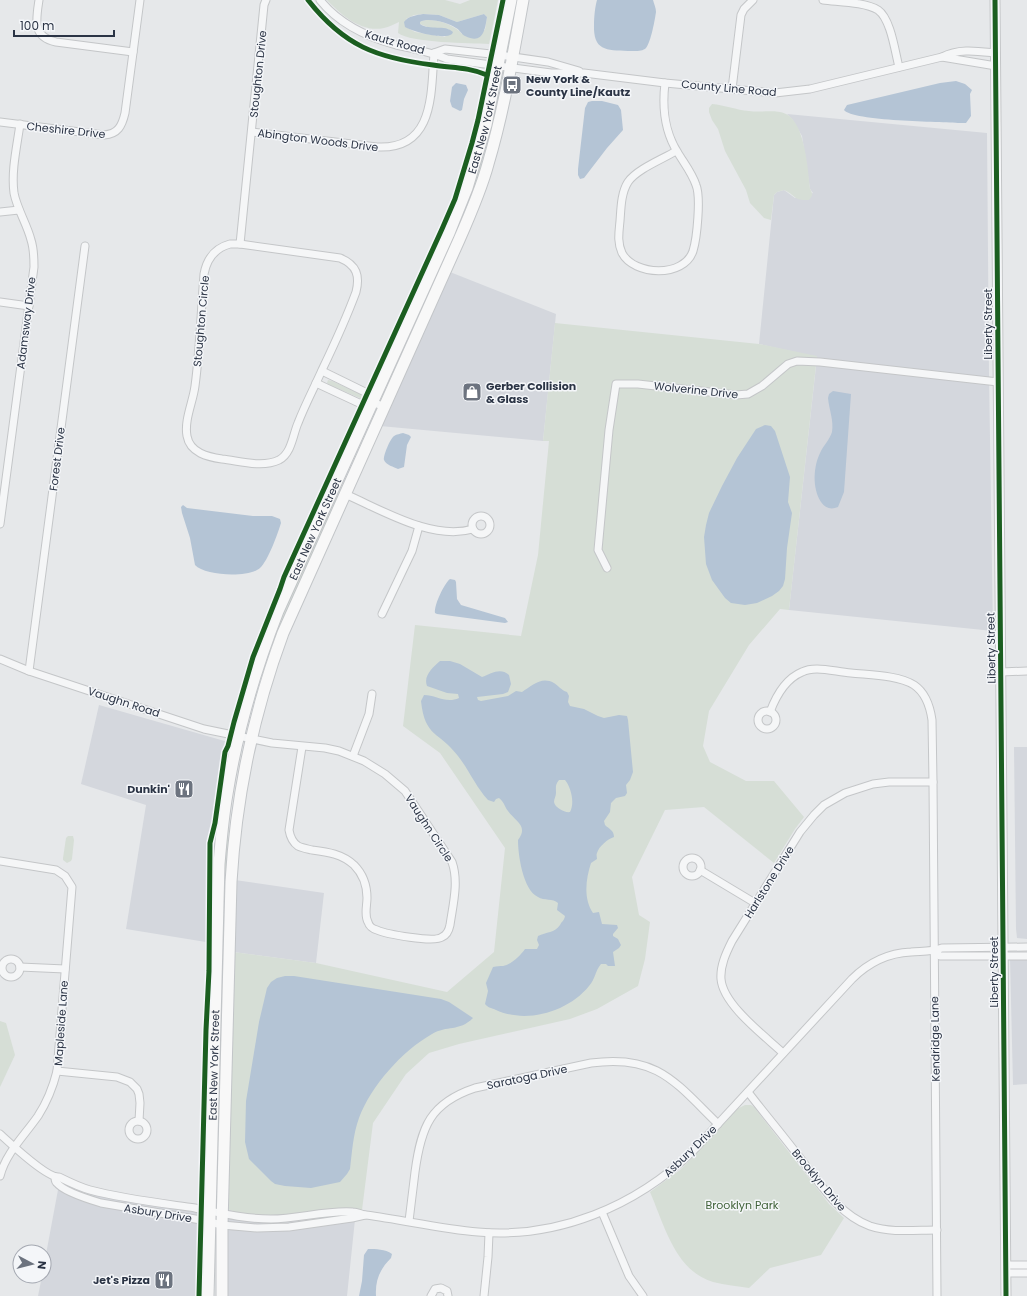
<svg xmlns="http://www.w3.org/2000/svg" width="1027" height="1296" font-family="Poppins,sans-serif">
	<rect width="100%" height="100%" fill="#e6e8ea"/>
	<g fill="#d4d7dd">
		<polygon points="787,114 987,133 989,374 993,631 789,610 817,357 759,344 774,195 777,192 784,190 795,198 813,193 810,189 802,136 792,119"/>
		<polygon points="450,272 556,314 543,441 380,426"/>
		<polygon points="99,705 235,744 212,943 126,929 146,805 81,784"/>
		<polygon points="1014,747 1027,747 1027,939 1017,938 1016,929"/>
		<polygon points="235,880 324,893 316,963 233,952"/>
		<polygon points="1027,957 1027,1084 1013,1085 1010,958"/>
		<polygon points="60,1179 92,1193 205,1214 204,1296 38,1296 42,1276 44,1276 44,1265"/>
		<polygon points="228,1209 242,1215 356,1210 347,1296 227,1296"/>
	</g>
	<g fill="#d6ded6" fill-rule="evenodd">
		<path d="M327,0H445L460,4L470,0H498L489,44C470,43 411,43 398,33L399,22C394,24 389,27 384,28C362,33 341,15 327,0ZM423,14L439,15L457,22L484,14L487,17L485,30L462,34C455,25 431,16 420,22V24L430,28L449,29L445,37L415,32L406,27V19L414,15Z"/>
		<path d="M712,104C725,105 736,110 749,111C760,113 775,109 786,114C805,123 808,170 810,189C813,194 813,195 809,200C793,201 796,195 784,190L777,192L774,195L771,220L764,218L750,203L746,190L725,151L718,129L712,120L709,112V108Z"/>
		<polygon points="484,145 486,146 475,191 463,220 413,329"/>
		<polygon points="555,323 759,344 817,356 789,610 780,609 749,645 709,711 703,746 710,762 746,781 774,781 804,817 795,829 774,863 704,807 665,810 632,877 639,915 650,922 645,959 638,986 597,1009 570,1019 459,1044 429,1053 406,1074 373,1123 362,1210 318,1211 276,1216 242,1215 228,1209 233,952 316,963 447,992 494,952 505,848 440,753 403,726 415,625 521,636 538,555 549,441 543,441"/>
		<polygon points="328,380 332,381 358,393 361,394 362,399 330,385 327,383"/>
		<polygon points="344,475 345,476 326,527 270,659 268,658 284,609"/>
		<polygon points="228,816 229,816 219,1139 217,1102 221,899"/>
		<polygon points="68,836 73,836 74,840 72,859 71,861 67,863 63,860 63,858 66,838"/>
		<polygon points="0,1021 6,1023 15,1055 0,1087"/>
		<path d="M745,1105H751L754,1107L829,1204L844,1218L821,1255L770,1268L749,1288C738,1286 725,1285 713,1282C675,1271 664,1224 650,1192L680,1170L692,1158L737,1109Z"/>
	</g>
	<g fill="#b4c4d5" fill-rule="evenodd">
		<path d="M597,0H653C654,4 656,8 656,12C655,19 651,42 646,48C642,52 634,51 628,51C606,50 593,51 594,24C594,17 595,7 597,0Z"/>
		<path d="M423,14L439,15L457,22L484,14L487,17C485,30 483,45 465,36C461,34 460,30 456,28C448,23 429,17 420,22V24C430,31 445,24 453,32L452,34C444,40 414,32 405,27L404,22C408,16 417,15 423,14Z"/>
		<path d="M956,81L965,84L972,90L970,94L971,116L966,123H960C942,122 852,121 844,110L847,105L940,83Z"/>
		<polygon points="456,83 466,85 468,90 464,99 462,110 460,111 452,107 450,101 452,87"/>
		<polygon points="592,101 602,101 618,105 621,110 623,130 607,148 584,178 580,179 578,175 578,169 585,108 588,102"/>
		<path d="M833,391L851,394L844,492L838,507C831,510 825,508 821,502C812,488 813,466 821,451C824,445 830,439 832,432C834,421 829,409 828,398L829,394Z"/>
		<polygon points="765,425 771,426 775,431 790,477 788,502 792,513 787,548 785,579 783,586 779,591 772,596 757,603 745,605 731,603 725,598 712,580 706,564 704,537 706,525 709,513 722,486 737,458 756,429"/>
		<path d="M403,433L409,435L411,437L407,445L404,467L398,469C394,467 386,465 384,460C383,456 390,439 394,436C397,434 400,434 403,433Z"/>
		<path d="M183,505L187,508L253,516H272L280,519L281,523C278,533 268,561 260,568C249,578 205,576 195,565L190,538L182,513L181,507Z"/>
		<path d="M450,579L455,580L456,582L457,599L461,605L505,618L508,622L505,623L437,614L435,613C434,605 444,584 450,579Z"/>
		<path d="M440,661H450L460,664L482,677C491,674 500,667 509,675L511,684L508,692L503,694L477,697L478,700L481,701L508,696L516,691L522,692C532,686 541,676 554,683C559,686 561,690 567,692L569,696L568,702L570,706L584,709L598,716L604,718L619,715L627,716L628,720L633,772L630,780L626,785L627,793L625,796L616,798L611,803L610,812L604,821L605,825C609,829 614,830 614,837C608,839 599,846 597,853C596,855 597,857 597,859L591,863C586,879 583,898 593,913L599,912L602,924L617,925L618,928L613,934V936L618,939L621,945L619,948L613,952L615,966H608L606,964H601C595,971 595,980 589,986C568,1012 526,1024 496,1010C492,1008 488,1008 485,1004L488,991L486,983L493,967C497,966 500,966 503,966C512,964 520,956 525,949H537L539,945L537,940L538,936C546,932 555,933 560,925C562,921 564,921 565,916L557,910L558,903C553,898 544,901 538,897C523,890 518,855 518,840C529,826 515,821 508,811C504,806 505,803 499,798L496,799L494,802L488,800C476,787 469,770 458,756C439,731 425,738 421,701L424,695C436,695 446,704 459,698L458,694L447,693L427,686C423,676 433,667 440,661ZM559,780H565C571,787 575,803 570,812C565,813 555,808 554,802C554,799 556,796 556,793C556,787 555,785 559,780Z"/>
		<path d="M285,976H294L441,999L449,1002L473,1018C459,1032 447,1025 432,1034C402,1051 371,1086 359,1118C353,1134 352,1153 350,1169L347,1174L340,1182L311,1188L285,1186L275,1184L271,1181L249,1159L245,1142L246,1101L259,1022L267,988L271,982L277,978Z"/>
		<path d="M368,1249C376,1249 385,1249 392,1254L391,1258C380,1269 375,1280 376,1296H359L362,1281L364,1255Z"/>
	</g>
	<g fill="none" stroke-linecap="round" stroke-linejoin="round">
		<g stroke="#c4c6c8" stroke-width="9">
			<g id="street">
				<path d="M39,0C36,20 32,37 56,42L133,52"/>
				<path d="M320,0C339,24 367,37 396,45C414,49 431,52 447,59L551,73H584L665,83L775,93L810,89L942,57"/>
				<path d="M823,0C839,2 865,2 878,10C891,19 895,52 899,67"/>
				<polyline points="434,53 445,49 500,55 548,62 579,71"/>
				<path d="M995,53C977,51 959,48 942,57L996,66"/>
				<path d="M665,83C662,108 664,131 678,153C684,163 692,173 696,185C701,197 697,238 693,251C684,278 634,276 622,253C617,242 619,232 620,221C621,208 621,193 628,182C637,169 663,159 676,151"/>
				<polyline points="732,89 741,15 744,9 753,0"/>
				<path d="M0,122L104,135C118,134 122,126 125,113L140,0"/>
				<path d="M252,132L377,147C434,150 431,95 434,53"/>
				<polyline points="0,212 19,210"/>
				<path d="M230,244H240L340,258C357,265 360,276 356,292C346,319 334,345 322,370C314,388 305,405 298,423C293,434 292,453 279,460C262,468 240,461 222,459C208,457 190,453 187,436C184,420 193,402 195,386C200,349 201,311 204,274C207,258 215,248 230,244Z"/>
				<polyline points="240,244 264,5 266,0"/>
				<polyline points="0,302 29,306"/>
				<polyline points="322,371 367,393 373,402"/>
				<polyline points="316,383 359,403 373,402 384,407"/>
				<path d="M345,494C382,510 432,541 473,529"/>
				<circle cx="481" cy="525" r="9"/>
				<path d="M0,524L34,267C34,258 34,249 31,240C27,224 17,209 14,193C11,171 17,146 20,124"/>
				<polyline points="607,568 598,550 609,430 616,384 638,384 736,395 748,394 762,386 788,364 797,361 820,362 998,382"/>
				<polyline points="382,614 412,551 419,526"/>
				<path d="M0,659L29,671L204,729L272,743L325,748L339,751L364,761L385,774L405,791L452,862C459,882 453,904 450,925C449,930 447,935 442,937C434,943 386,934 377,930C373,929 369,926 368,922C364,915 367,906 367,898C367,886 363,874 354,865C342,854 328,852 312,850C308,849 302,848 298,846C292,842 290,836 289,830L302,747"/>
				<polyline points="29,671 85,246"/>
				<polyline points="1001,672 1027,671"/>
				<circle cx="767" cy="720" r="9"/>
				<path d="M770,712C776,696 785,679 802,672C806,670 812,669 817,669C828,669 839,672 851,673C869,675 898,675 914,685C926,693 930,706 932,720L933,782L937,1296"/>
				<polyline points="353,756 369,714 372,694"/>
				<circle cx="692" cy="867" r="9"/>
				<path d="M0,861L56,870L65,876L72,887L57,1071C53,1087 47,1102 38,1116C24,1136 6,1153 0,1176"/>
				<polyline points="700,870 755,903"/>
				<polyline points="934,951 940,956 1027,956"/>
				<circle cx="11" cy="968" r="9"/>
				<polyline points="20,967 65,969"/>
				<path d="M783,1053C765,1036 723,1005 721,979C720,966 726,953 732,941L800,832L814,815L824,805L845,793L873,784L889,782H933"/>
				<polyline points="57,1071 117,1077 130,1082 137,1089 139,1094 140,1103 139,1121"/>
				<path d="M748,1092C764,1113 781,1133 797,1154C818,1180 837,1214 870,1226C891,1233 915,1230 937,1230"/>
				<circle cx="138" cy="1130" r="9"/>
				<path d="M0,1134C11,1144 47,1178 59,1177C69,1182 79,1187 90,1190C124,1199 160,1203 195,1208C220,1213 245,1219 271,1219C298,1219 326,1210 353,1212C358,1212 362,1215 366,1215C404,1220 441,1229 478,1232C558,1239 636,1206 693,1151L852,979C868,963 888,953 911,952C922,951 931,952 942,948L1027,947"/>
				<path d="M55,1177C55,1179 55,1182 57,1183C63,1191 91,1200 101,1203L201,1220L222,1225L257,1228L289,1227L352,1218L365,1215"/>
				<polyline points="602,1212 629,1276 643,1296"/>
				<path d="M409,1221C411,1205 413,1188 415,1172C421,1127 430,1103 475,1088L591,1063C657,1054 675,1082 718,1124"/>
				<polyline points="1006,1265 1027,1265"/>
				<polyline points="1006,1273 1027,1273"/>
				<polyline points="431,1296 435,1289 441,1288 447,1291 448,1296"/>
				<polyline points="484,1296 488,1257 489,1233"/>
			</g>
		</g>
		<g stroke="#c4c6c8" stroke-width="11">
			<polyline id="secondary" points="995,0 1006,1296"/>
		</g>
		<g stroke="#c2c5c8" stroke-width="13">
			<g id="primary">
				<path id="s1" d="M208,1296L219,864C221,840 223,817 227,794C237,731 255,670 278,611L449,233L467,188L480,145L486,125L511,0"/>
				<path d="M222,1296V1225L231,882C236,796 253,714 283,633L459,240C470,215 481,190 488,164C504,110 513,55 523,0"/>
			</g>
		</g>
		<use href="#street" stroke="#f5f6f7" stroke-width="7"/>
		<use href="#secondary" stroke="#f8f8f8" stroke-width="9"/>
		<use href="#primary" stroke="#f8f8f8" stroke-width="11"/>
		<g stroke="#f4f6f9" stroke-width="8">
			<g id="cycleway">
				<path d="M308,0C344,46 377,58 433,65C452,68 469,67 487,75"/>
				<polyline points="995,0 1006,1296"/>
				<polyline points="199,1296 206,1030 209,971 210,843 215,823 225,752 228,746 234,722 253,657 280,589 284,577 442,229 455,199 472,143 478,120 503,0"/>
			</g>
		</g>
		<use href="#cycleway" stroke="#1b5e20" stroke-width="5"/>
	</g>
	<defs>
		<g id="bus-square" transform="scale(1)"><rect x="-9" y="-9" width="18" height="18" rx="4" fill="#6c737f" stroke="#f4f6f9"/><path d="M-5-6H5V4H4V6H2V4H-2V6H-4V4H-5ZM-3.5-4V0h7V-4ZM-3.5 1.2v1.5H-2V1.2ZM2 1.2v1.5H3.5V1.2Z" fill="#fff"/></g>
		<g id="shop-square" transform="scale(1)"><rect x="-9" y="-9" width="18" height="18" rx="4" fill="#6c737f" stroke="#f4f6f9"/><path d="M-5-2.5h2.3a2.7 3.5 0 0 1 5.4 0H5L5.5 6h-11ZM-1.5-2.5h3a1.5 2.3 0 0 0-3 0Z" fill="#fff"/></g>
		<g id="restaurant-square" transform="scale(1)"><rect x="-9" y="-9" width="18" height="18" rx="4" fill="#6c737f" stroke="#f4f6f9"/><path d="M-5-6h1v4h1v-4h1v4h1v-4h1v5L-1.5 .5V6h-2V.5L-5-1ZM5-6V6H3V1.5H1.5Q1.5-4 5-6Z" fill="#fff"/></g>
	</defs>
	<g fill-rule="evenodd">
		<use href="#bus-square" x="512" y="85"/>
		<use href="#shop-square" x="472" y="392"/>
		<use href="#restaurant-square" x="184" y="789"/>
		<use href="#restaurant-square" x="164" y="1280"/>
	</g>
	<g text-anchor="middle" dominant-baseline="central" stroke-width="3" stroke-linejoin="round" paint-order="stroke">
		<g font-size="11" fill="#2b3445" stroke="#f4f6f9">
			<text transform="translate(395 42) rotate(16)">Kautz Road</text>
			<text transform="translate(258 74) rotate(-84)">Stoughton Drive</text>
			<text transform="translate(729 88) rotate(5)">County Line Road</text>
			<text stroke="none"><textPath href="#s1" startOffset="1227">East New York Street</textPath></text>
			<text transform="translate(66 130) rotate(6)">Cheshire Drive</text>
			<text transform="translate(318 140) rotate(7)">Abington Woods Drive</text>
			<text transform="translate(201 321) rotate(-85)">Stoughton Circle</text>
			<text transform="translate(26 323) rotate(-83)">Adamsway Drive</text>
			<text transform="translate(988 324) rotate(-90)">Liberty Street</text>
			<text transform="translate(696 390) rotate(6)">Wolverine Drive</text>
			<text transform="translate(57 459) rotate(-83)">Forest Drive</text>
			<text stroke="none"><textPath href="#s1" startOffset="783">East New York Street</textPath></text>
			<text transform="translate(991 648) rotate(-91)">Liberty Street</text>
			<text transform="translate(124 702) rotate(18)">Vaughn Road</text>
			<text transform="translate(429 828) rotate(57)">Vaughn Circle</text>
			<text transform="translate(769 882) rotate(-58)">Harlstone Drive</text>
			<text transform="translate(994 972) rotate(-90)">Liberty Street</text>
			<text transform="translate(61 1023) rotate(-86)">Mapleside Lane</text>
			<text transform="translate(935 1039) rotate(-91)">Kendridge Lane</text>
			<text stroke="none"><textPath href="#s1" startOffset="231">East New York Street</textPath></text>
			<text transform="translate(527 1077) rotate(-12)">Saratoga Drive</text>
			<text transform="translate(690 1151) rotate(-44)">Asbury Drive</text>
			<text transform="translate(819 1180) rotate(50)">Brooklyn Drive</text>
			<text transform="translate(158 1213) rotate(9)">Asbury Drive</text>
		</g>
		<g font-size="11" font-weight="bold" fill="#2b3445" stroke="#f4f6f9" text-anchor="start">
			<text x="526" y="79">New York &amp;<tspan x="526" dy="13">County Line/Kautz</tspan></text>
			<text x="486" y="386">Gerber Collision<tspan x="486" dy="13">&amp; Glass</tspan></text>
			<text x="170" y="789" text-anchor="end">Dunkin'</text>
			<text x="150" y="1280" text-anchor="end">Jet's Pizza</text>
		</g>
		<g font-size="11" fill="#3f6138" stroke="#f4f6f9">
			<text x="742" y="1205">Brooklyn Park</text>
		</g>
	</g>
	<g transform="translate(32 1264) rotate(97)"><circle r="19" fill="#f4f6f9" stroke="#a4a8b1"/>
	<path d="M0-3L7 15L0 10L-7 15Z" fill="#6c737f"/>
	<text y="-6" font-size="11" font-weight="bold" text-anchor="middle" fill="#2b3445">N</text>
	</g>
	<path d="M14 30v6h100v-6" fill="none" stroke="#2b3445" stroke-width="2"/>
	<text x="20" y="30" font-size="12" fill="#2b3445" stroke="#f4f6f9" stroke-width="3" paint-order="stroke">100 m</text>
</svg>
